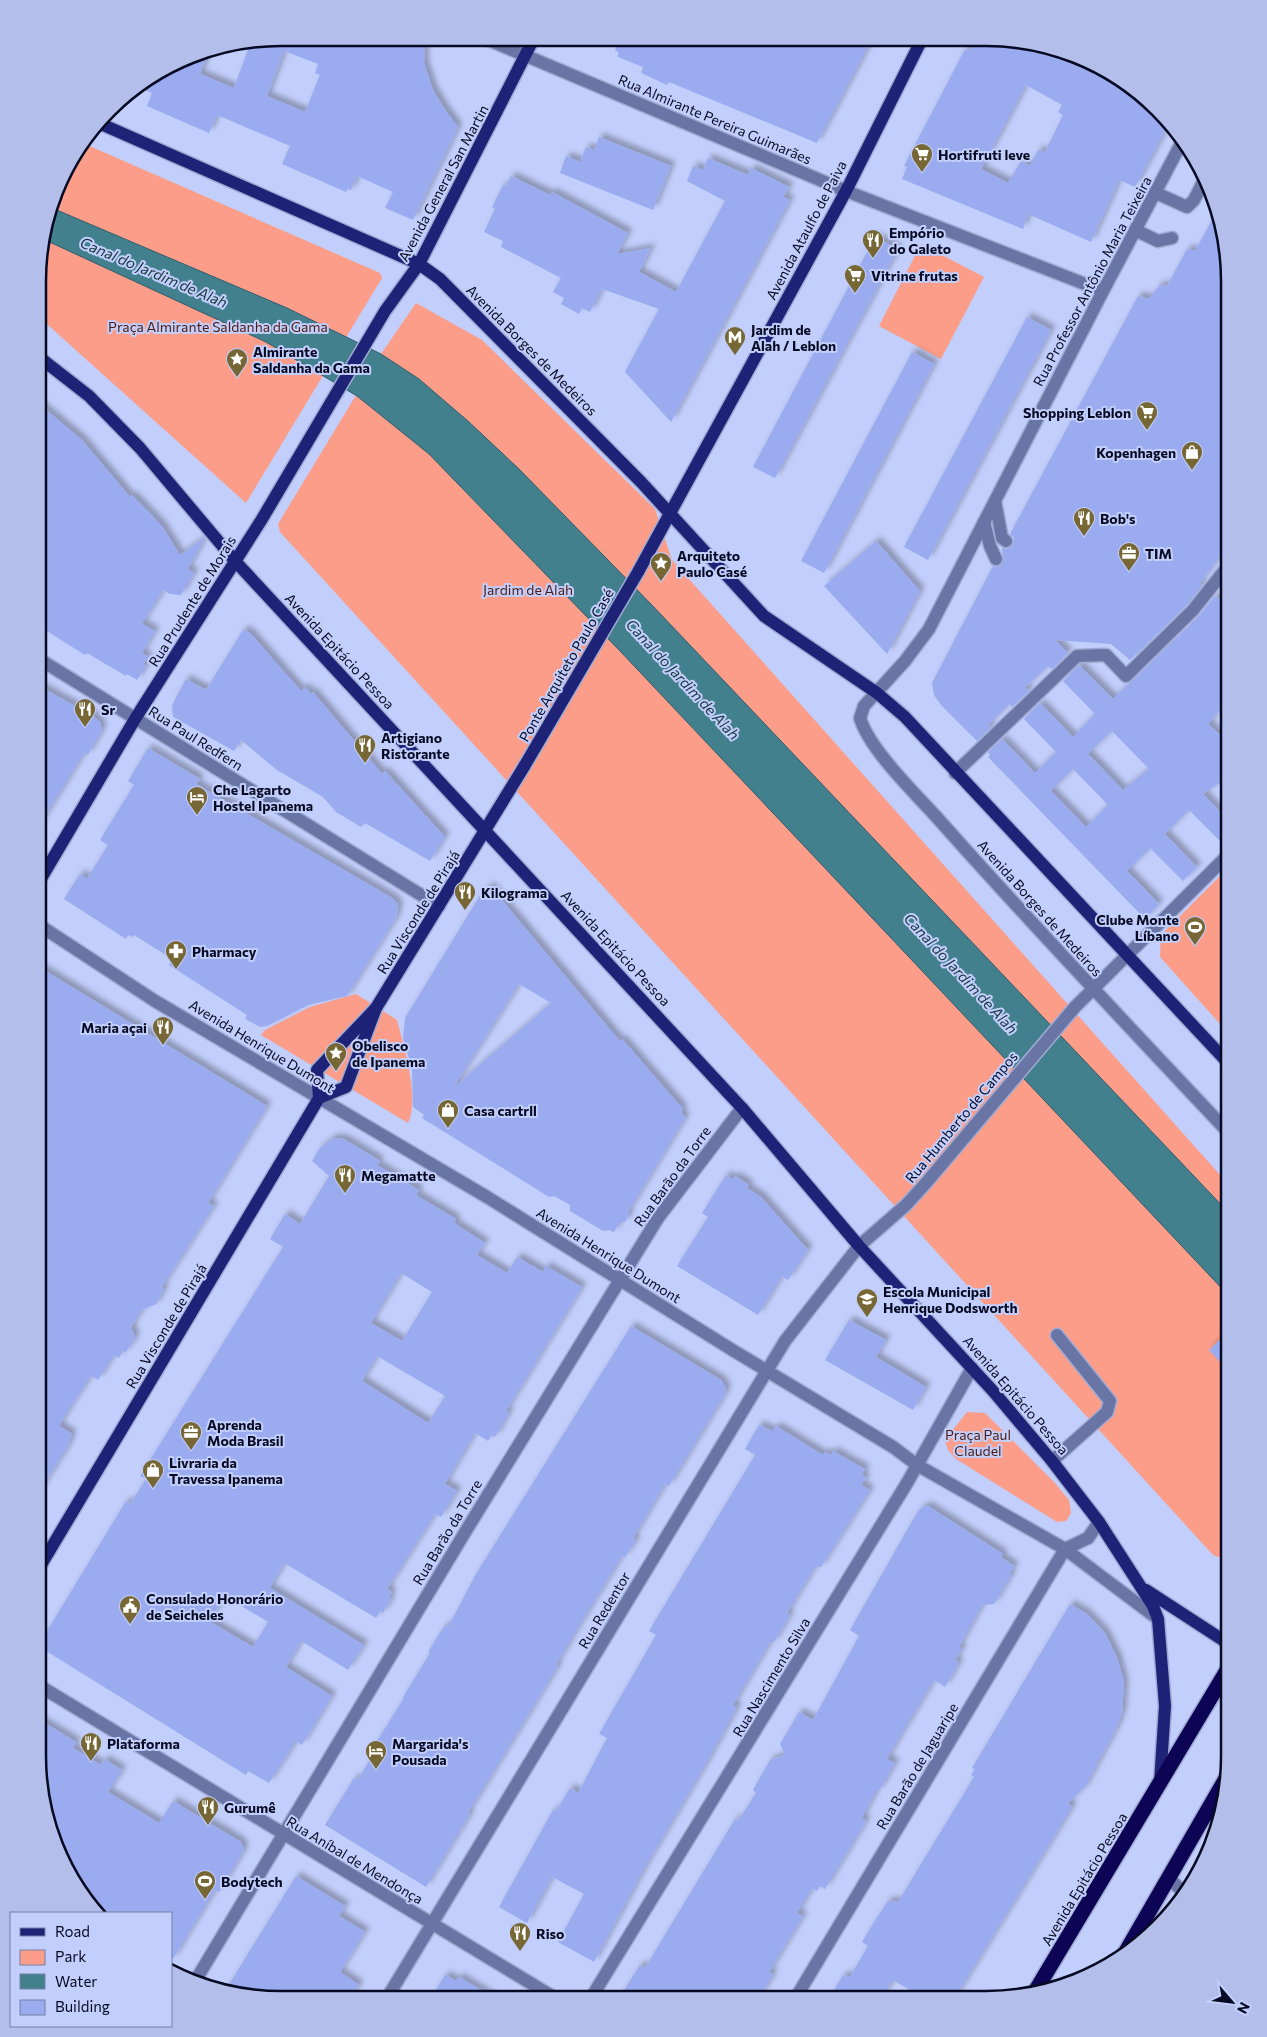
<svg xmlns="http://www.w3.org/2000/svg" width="1267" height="2037" font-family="Commissioner,sans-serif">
	<defs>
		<filter id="shadow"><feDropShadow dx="4.5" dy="-4.5" stdDeviation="2.5" flood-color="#0004"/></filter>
	</defs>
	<rect width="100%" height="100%" fill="#c2cefb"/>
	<g fill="#fb9d88">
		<polygon points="85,144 380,273 382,278 246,503 39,317 40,250 63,173"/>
		<polygon points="921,244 984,277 941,359 879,326"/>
		<polygon points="416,303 482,340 655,509 672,560 1229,1185 1229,1561 1213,1555 280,532 278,524 381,354"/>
		<polygon points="1229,867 1229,1034 1160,957 1161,935"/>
		<path d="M356,994L397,1020C404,1046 420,1099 408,1123L261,1035L265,1030L310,1007Z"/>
		<polygon points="967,1412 985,1413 1055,1483 1069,1500 1071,1513 1066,1521 1057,1522 956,1459 948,1450 945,1440"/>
	</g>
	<polygon fill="#43808d" stroke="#315d6d" points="52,208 287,308 381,354 419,379 469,422 519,469 650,603 1229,1213 1229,1296 620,651 429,454 357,396 266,342 43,239"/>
	<g fill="#9aabef" fill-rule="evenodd" filter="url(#shadow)">
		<path d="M281,38H423L420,44L425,45L424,63L433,90L445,110L458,127L413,220L385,208L393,192L357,176L351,190L347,189L346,192L282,164L290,146L217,115L209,133L147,106L152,93L138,87L188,56L197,54L206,58L200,74L234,88L250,44ZM284,51L318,64L315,73L320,75L305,112L267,96Z"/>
		<polygon points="620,38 816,39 872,39 817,143 669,82 667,85 641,73 643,67 618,57 618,52 615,50"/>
		<path d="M997,40H1018L1079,56L1134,88L1169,123L1135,187L1119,180L1091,242L1028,214L1023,229L902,179L907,167L904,166L964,51ZM1026,85L1062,105L1058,112L1063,115L1045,152L1038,150L1030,166L1021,161L1008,183L981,169Z"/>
		<polygon points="599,137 671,166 653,210 560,173 566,156 580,162 586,147 594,150"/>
		<polygon points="708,158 748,175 751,168 789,187 783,197 790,200 671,422 625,372 659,309 602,289 590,312 582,308 579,314 561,304 564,298 553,292 561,278 501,247 503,241 484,232 495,209 492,207 503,185 506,186 511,176 550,195 552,192 628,233 617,254 651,248 639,272 676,292 725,201 687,181 693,166 703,170"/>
		<polygon points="1216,213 1230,281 1229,545 1200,583 1202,585 1187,605 1130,660 1111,644 1055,640 1068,653 1052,669 1048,666 1025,688 1029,691 1012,707 1009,704 988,725 991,728 977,741 941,705 934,695 932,683 993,566 999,567 1003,563 1002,548 1009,549 1013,545 1014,538 1010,534 1138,296 1149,299 1160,285 1167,286 1187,249 1195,251"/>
		<polygon points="875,237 898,249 775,478 753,467"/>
		<polygon points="1027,317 1051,330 928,560 904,547"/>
		<polygon points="912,352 934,364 824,573 801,561"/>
		<polygon points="39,404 82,440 130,497 132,495 162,526 180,555 205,537 188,569 194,573 181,595 170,594 163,590 142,624 155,631 142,653 148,657 143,664 146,666 137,680 127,674 126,676 87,653 85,655 39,626"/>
		<polygon points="876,541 920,591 887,654 824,586"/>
		<path d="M1215,596L1229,607V700L1208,724L1229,743V777L1203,794L1229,821V846L1226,847L1189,810L1165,834L1197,867L1183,881L1150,848L1127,871L1159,904L1145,919L988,757L990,755L988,752L1002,739L1035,773L1056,752L1024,719L1040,703L1073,737L1095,714L1063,681L1079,665L1113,699L1199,616ZM1112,731L1149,769L1123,790L1088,754ZM1073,769L1108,805L1086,827L1051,791Z"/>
		<polygon points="243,630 250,633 301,691 305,687 311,694 313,692 382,774 385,771 445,837 430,861 365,823 361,827 336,812 323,797 277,770 241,740 234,751 173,717 172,705 186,679 206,690"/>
		<polygon points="39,686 93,716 100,722 102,730 88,755 84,753 39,826"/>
		<polygon points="148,748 200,779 196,784 392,898 397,903 398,909 396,918 347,996 308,1005 267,1026 260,1027 245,1019 247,1015 169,965 172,959 134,935 132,937 128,935 126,939 64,899 80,874 87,879 108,845 100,840 134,785 128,781"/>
		<path d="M490,886L608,1027L620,1041L622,1039L683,1109L681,1112L685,1118L628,1212L629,1215L625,1222H620L614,1232L609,1230L603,1231L570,1211V1205L554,1196L549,1197L422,1118L424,1115L413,1107L412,1069L403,1038L405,1018L481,894ZM519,984L551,1003L453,1088Z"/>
		<polygon points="39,967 267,1106 208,1203 214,1206 162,1287 164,1289 156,1304 142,1310 131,1327 135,1338 126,1352 123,1351 119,1358 114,1355 98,1380 91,1376 69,1409 59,1426 72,1434 68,1446 38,1494"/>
		<path d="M333,1138L344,1139L380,1161L377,1165L419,1190L416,1195L456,1219L454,1223L485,1243L477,1255L507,1273L517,1257L543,1272L546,1266L582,1287L506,1411L509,1413L495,1437L492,1435L488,1441L475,1433L445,1484L457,1491L441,1517L435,1514L387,1589L392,1592L389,1597L391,1599L383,1613L380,1611L376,1618L284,1563L270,1588L364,1645L348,1670L301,1641L286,1667L332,1696L302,1745L296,1741L269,1783L248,1771L246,1775L38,1646L126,1501L130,1504L146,1479L140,1476L283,1247L270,1239L285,1214L300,1224L329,1176L312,1161L320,1148ZM401,1273L432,1292L402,1341L371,1323ZM377,1356L445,1396L428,1423L362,1381ZM225,1596L268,1622L253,1647L209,1621Z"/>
		<polygon points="726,1175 733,1179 735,1176 749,1185 747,1188 761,1197 808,1250 788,1280 782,1276 758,1315 677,1266 708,1217 702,1213"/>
		<polygon points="849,1320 886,1340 876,1357 926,1387 913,1410 825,1360"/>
		<polygon points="631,1326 721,1380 726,1388 725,1394 669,1486 665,1484 633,1538 636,1540 625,1557 622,1556 571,1639 556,1665 558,1666 468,1813 470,1814 426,1887 325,1825 354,1778 358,1780 375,1751 372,1749 404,1698 403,1697 430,1653 428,1652 445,1625 448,1627 476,1574"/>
		<polygon points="1229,1331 1229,1372 1209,1350"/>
		<polygon points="759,1425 773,1431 776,1426 823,1455 825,1452 831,1455 833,1451 865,1469 862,1475 866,1478 861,1485 870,1490 821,1567 815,1567 787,1613 790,1615 774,1642 770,1642 733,1705 737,1707 706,1764 645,1867 594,1962 558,1942 584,1894 552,1877 527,1923 499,1907 553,1810 556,1811 570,1788 578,1793 607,1738 599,1734 656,1635 649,1631 755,1455 745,1449"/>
		<polygon points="928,1506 1003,1554 1001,1557 1014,1566 1010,1573 1011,1576 994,1604 982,1605 959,1647 962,1649 955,1660 958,1661 957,1666 945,1687 934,1680 902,1733 887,1759 895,1763 879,1791 877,1789 862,1818 866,1821 825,1889 820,1886 817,1891 812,1888 797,1913 803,1916 769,1972 773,1974 764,1990 757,1999 619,1998 640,1965 645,1968 735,1819 738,1821 756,1793 753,1790 770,1760 785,1755 780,1744 799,1712 813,1720 859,1636 850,1630 915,1516 921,1508"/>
		<polygon points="1070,1604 1087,1614 1105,1633 1118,1660 1124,1683 1122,1713 1117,1727 1085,1787 1068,1803 1072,1807 954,1999 924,1999 893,1980 881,1999 829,1999 843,1975 850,1977 868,1946 862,1942 873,1924 888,1901 898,1902 974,1777 971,1775 975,1769 972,1768"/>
		<polygon points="38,1719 76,1742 73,1748 101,1765 104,1759 122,1770 108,1792 159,1823 173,1801 241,1842 244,1850 219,1892 215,1890 171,1962 171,1913 98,1913 88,1904 56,1849 38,1756"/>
		<polygon points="296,1876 345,1906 339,1916 365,1932 340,1972 359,1985 351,1998 250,1997 225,1991"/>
		<polygon points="445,1975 456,1981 459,1977 494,1998 431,1998"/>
	</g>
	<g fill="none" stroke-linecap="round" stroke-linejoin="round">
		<g stroke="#a0abd4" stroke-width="15">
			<g id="minor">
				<polyline points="484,38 846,191 1103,291"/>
				<path d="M1183,140L1103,291L929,629L905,661L864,706L860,718C870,751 918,796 941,822C1035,928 1132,1030 1229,1133"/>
				<polyline points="1156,193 1187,207 1194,200 1205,178"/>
				<polyline points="1135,230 1158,241 1172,238"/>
				<polyline points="995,501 1002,538 1006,541"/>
				<polyline points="984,522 990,546 996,559"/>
				<polyline points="39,659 439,906"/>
				<polyline points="955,773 1077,656 1106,655 1126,676 1193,610 1229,565"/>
				<polyline points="39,925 155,1001 487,1197 734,1351 893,1447 917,1465 1065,1549 1158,1619"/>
				<polyline points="1052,1461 1107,1412 1110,1401 1057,1335"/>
				<polyline points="1065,1549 1088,1538 1099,1522"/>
				<polyline points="38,1685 555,1998"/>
				<polyline points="1170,1879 1185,1894"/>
				<polyline points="194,1983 467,1529 658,1218 742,1108"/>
				<polyline points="387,1998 785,1341 859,1246 906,1205 926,1183 1075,1007 1229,854"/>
				<polyline points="591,1998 907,1483 972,1368"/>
				<polyline points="795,1999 1065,1549"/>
			</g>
		</g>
		<g stroke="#a0abd4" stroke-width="15">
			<g id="major">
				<polyline points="101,124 419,264 440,279 641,482 764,616 877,693 905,717 1229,1064"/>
				<polyline points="39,357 89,396 140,448 235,561 742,1108 859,1246 993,1391 1052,1461 1099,1522 1153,1606 1158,1619 1165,1706 1160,1782"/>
				<polyline points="638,572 846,191 922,39"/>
				<polyline points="39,882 135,719 262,519 385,311 419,264 534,38"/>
				<polyline points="319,1098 346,1087 376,1008 525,765"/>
				<polyline points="38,1570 319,1098 317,1070 376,1008"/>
				<polyline points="1146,1590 1229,1644"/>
			</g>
		</g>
		<g stroke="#a0abd4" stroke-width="18">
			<g id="highway">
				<polyline points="1124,1955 1228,1775"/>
				<polyline points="1036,1990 1229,1667"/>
			</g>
		</g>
		<use href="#minor" stroke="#6975a4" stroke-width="12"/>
		<use href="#major" stroke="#1f2377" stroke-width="12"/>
		<use href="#highway" stroke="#0e0456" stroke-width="15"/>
		<g stroke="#a0abd4" stroke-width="15" stroke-linecap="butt">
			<polyline id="major-bridge" points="525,765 638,572"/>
		</g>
		<use href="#major-bridge" stroke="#1f2377" stroke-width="12"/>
	</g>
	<defs>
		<g id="supermarket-pin" transform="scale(1.125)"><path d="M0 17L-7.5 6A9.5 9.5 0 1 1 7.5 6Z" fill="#766734" stroke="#c2cefb"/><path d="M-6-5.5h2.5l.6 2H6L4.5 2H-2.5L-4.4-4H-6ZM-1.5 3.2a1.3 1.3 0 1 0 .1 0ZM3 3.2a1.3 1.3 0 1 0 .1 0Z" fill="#fff"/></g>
		<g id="restaurant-pin" transform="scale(1.125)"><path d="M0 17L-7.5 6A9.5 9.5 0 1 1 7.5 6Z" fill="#766734" stroke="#c2cefb"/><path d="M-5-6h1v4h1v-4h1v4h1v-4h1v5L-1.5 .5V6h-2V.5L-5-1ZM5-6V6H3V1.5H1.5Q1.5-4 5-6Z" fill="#fff"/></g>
		<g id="metro-pin" transform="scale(1.125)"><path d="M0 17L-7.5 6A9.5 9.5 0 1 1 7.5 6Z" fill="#766734" stroke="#c2cefb"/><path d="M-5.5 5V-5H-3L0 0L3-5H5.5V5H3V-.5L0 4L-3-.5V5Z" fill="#fff"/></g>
		<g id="sight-pin" transform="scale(1.125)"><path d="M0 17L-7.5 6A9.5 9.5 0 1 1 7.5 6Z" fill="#766734" stroke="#c2cefb"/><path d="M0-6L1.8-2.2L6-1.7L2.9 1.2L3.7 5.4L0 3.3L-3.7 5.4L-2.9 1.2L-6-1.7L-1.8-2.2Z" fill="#fff"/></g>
		<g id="shop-pin" transform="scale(1.125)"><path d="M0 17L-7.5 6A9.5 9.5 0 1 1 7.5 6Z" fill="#766734" stroke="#c2cefb"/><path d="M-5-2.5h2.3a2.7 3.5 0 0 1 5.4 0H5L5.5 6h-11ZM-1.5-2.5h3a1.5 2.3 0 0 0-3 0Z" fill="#fff"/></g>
		<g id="office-pin" transform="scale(1.125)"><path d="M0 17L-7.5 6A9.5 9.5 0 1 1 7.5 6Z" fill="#766734" stroke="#c2cefb"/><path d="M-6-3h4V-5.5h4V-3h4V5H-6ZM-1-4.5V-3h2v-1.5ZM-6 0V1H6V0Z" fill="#fff"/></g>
		<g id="hotel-pin" transform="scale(1.125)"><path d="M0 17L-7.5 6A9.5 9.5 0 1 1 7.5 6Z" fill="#766734" stroke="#c2cefb"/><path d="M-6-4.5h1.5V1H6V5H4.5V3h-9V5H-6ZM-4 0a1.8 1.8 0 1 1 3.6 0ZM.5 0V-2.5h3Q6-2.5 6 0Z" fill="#fff"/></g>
		<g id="stadium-pin" transform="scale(1.125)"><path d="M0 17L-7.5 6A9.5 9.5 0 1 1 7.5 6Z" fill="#766734" stroke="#c2cefb"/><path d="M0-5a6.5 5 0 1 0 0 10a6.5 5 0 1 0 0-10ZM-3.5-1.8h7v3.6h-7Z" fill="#fff"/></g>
		<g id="pharmacy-pin" transform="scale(1.125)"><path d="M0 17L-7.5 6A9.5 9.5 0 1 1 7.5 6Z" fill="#766734" stroke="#c2cefb"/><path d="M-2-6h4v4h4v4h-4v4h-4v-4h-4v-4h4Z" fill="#fff"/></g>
		<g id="school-pin" transform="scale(1.125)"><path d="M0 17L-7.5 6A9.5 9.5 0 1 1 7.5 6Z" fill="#766734" stroke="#c2cefb"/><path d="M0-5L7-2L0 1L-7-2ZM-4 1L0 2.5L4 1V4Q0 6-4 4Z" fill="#fff"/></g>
		<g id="civic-pin" transform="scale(1.125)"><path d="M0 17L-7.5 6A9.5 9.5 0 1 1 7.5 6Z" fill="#766734" stroke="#c2cefb"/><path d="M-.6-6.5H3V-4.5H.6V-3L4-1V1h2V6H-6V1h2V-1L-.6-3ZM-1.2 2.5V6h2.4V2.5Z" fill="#fff"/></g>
	</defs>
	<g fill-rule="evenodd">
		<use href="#supermarket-pin" x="922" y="154"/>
		<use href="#restaurant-pin" x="873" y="240"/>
		<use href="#supermarket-pin" x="855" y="275"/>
		<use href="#metro-pin" x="735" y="337"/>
		<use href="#sight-pin" x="237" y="359"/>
		<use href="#supermarket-pin" x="1147" y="412"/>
		<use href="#shop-pin" x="1192" y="452"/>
		<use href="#restaurant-pin" x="1084" y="518"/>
		<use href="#office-pin" x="1129" y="553"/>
		<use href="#sight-pin" x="661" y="563"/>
		<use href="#restaurant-pin" x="85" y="709"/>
		<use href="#restaurant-pin" x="365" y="745"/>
		<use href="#hotel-pin" x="197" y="797"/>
		<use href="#restaurant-pin" x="465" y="892"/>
		<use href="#stadium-pin" x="1195" y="927"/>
		<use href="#pharmacy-pin" x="176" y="951"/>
		<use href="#restaurant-pin" x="163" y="1027"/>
		<use href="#sight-pin" x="336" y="1053"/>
		<use href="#shop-pin" x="448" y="1110"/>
		<use href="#restaurant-pin" x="345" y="1175"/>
		<use href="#school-pin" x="867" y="1299"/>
		<use href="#office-pin" x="191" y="1432"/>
		<use href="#shop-pin" x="153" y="1470"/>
		<use href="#civic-pin" x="130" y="1606"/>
		<use href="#restaurant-pin" x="91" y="1743"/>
		<use href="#hotel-pin" x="376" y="1751"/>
		<use href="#restaurant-pin" x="208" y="1807"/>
		<use href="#stadium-pin" x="205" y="1881"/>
		<use href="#restaurant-pin" x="520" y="1933"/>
	</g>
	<g text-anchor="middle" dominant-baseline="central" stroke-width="4" stroke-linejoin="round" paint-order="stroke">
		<g font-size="14" fill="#070a23" stroke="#c2cefb">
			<text transform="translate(715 119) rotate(23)">Rua Almirante Pereira Guimarães</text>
			<text transform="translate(443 183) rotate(-62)">Avenida General San Martin</text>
			<text transform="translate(806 230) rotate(-62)">Avenida Ataulfo de Paiva</text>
			<text transform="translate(1092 281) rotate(-62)">Rua Professor Antônio Maria Teixeira</text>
			<text transform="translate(532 350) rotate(45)">Avenida Borges de Medeiros</text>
			<text transform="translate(192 601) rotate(-58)">Rua Prudente de Morais</text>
			<text transform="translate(340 651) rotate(47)">Avenida Epitácio Pessoa</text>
			<text transform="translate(566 665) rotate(-60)">Ponte Arquiteto Paulo Casé</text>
			<text transform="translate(196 738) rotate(32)">Rua Paul Redfern</text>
			<text transform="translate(1040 908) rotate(48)">Avenida Borges de Medeiros</text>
			<text transform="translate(418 912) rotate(-58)">Rua Visconde de Pirajá</text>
			<text transform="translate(616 948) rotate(47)">Avenida Epitácio Pessoa</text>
			<text transform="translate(262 1046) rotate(31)">Avenida Henrique Dumont</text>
			<text transform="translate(961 1117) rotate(-50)">Rua Humberto de Campos</text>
			<text transform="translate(672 1176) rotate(-54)">Rua Barão da Torre</text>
			<text transform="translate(609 1255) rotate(32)">Avenida Henrique Dumont</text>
			<text transform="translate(166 1326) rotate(-59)">Rua Visconde de Pirajá</text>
			<text transform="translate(1016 1395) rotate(49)">Avenida Epitácio Pessoa</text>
			<text transform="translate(447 1532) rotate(-59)">Rua Barão da Torre</text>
			<text transform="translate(604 1610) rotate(-59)">Rua Redentor</text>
			<text transform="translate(771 1677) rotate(-59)">Rua Nascimento Silva</text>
			<text transform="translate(917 1766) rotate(-59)">Rua Barão de Jaguaripe</text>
			<text transform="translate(355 1860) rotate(31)">Rua Aníbal de Mendonça</text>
			<text transform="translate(1084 1879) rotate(-59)">Avenida Epitácio Pessoa</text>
		</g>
		<g font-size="14" font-weight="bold" fill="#070a23" stroke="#c2cefb" text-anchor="start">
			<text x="938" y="154">Hortifruti leve</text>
			<text x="889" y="232">Empório<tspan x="889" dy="16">do Galeto</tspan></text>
			<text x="871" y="275">Vitrine frutas</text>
			<text x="751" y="329">Jardim de<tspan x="751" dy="16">Alah / Leblon</tspan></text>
			<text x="253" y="351">Almirante<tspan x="253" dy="16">Saldanha da Gama</tspan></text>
			<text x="1131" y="412" text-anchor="end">Shopping Leblon</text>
			<text x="1176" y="452" text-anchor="end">Kopenhagen</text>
			<text x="1100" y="518">Bob's</text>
			<text x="1145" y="553">TIM</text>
			<text x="677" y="555">Arquiteto<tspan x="677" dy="16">Paulo Casé</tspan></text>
			<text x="101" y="709">Sr</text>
			<text x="381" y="737">Artigiano<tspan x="381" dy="16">Ristorante</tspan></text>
			<text x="213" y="789">Che Lagarto<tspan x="213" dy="16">Hostel Ipanema</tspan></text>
			<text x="481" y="892">Kilograma</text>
			<text x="1179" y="919" text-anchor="end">Clube Monte<tspan x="1179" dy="16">Líbano</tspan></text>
			<text x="192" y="951">Pharmacy</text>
			<text x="147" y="1027" text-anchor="end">Maria açai</text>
			<text x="352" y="1045">Obelisco<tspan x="352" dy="16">de Ipanema</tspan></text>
			<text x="464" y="1110">Casa cartrll</text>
			<text x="361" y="1175">Megamatte</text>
			<text x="883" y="1291">Escola Municipal<tspan x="883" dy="16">Henrique Dodsworth</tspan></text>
			<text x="207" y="1424">Aprenda<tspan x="207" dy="16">Moda Brasil</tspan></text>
			<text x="169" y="1462">Livraria da<tspan x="169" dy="16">Travessa Ipanema</tspan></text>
			<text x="146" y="1598">Consulado Honorário<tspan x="146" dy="16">de Seicheles</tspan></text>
			<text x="107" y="1743">Plataforma</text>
			<text x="392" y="1743">Margarida's<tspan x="392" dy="16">Pousada</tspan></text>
			<text x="224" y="1807">Gurumê</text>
			<text x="221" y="1881">Bodytech</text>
			<text x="536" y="1933">Riso</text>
		</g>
		<g font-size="14" fill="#4d1b11" stroke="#c2cefb">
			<text x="218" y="326">Praça Almirante Saldanha da Gama</text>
			<text x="528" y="589">Jardim de Alah</text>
			<text x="978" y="1434">Praça Paul<tspan x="978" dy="16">Claudel</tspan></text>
		</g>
		<g font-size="15" font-style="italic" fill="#18383f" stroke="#c2cefb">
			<text transform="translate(154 272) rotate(23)">Canal do Jardim de Alah</text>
			<text transform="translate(683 679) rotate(47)">Canal do Jardim de Alah</text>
			<text transform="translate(961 973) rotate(47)">Canal do Jardim de Alah</text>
		</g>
	</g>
	<path d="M0 0H1267V2037H0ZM281 46H986A235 235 0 0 1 1221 281V1756A235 235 0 0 1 986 1991H281A235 235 0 0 1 46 1756V281A235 235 0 0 1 281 46Z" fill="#b3beea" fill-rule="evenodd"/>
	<path fill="none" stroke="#070a23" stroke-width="2.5" d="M281 46H986A235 235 0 0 1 1221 281V1756A235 235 0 0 1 986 1991H281A235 235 0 0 1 46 1756V281A235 235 0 0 1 281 46Z"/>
	<rect x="10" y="1912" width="162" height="115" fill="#c2cefb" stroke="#7780a5"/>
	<rect x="20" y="1928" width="25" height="8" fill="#1f2377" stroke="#7780a5"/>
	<text x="55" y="1937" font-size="15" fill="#070a23">Road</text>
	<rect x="20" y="1950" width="25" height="15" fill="#fb9d88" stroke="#7780a5"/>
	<text x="55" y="1962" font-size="15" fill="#070a23">Park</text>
	<rect x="20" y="1974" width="25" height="15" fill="#43808d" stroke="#7780a5"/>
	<text x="55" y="1987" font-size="15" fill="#070a23">Water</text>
	<rect x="20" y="2000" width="25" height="15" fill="#9aabef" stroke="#7780a5"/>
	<text x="55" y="2012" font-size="15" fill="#070a23">Building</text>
	<g transform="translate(1232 2002) rotate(118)" stroke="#c2cefb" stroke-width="4" paint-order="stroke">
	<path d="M0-4L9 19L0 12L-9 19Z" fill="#070a23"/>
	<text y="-8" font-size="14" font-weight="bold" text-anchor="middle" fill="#070a23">N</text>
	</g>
</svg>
